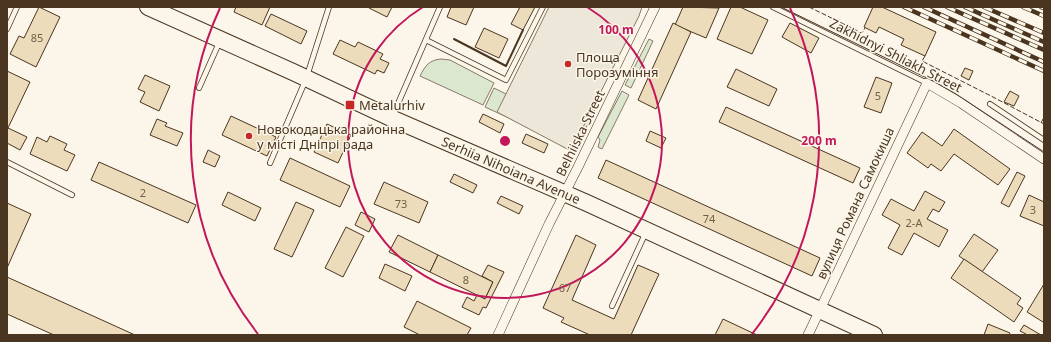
<svg xmlns="http://www.w3.org/2000/svg" width="1051" height="342" font-family="'Noto Sans',sans-serif">
	<rect width="100%" height="100%" fill="#fbf6e9"/>
	<g fill="#dce7d0" stroke="#887966">
		<polygon points="649,39 653,41 631,88 625,85"/>
		<path d="M441,59L450,60L494,83L483,105L420,76C425,66 429,60 441,59Z"/>
		<polygon points="494,88 518,100 546,135 485,107"/>
		<polygon points="622,91 629,95 602,149 598,147 600,140 598,137"/>
		<polygon points="591,100 598,103 585,130 578,127"/>
	</g>
	<polygon fill="#ede7d9" stroke="#887966" points="549,7 642,7 639,16 571,151 497,112"/>
	<g fill="#ecdcbc" stroke="#4a3520">
		<polygon points="39,7 60,17 36,67 10,54 19,36 24,38"/>
		<polygon points="236,7 270,7 262,25 234,12"/>
		<polygon points="369,7 392,7 387,17 369,8"/>
		<polygon points="451,7 474,7 466,25 447,17"/>
		<polygon points="520,7 535,7 523,30 511,24"/>
		<polygon points="683,7 719,8 706,38 675,25"/>
		<polygon points="731,7 740,7 768,20 752,54 717,39"/>
		<polygon points="873,7 882,7 936,32 925,56 901,45 904,39 879,27 876,33 864,27"/>
		<polygon points="271,14 307,31 301,44 265,26"/>
		<polygon points="673,23 691,32 656,109 638,100"/>
		<polygon points="790,23 819,38 811,53 782,37"/>
		<polygon points="484,28 508,39 499,58 475,47"/>
		<polygon points="340,40 355,47 358,42 383,54 380,59 389,63 384,73 377,70 375,74 333,54"/>
		<polygon points="965,68 973,71 969,80 961,76"/>
		<polygon points="736,69 777,89 769,106 727,87"/>
		<polygon points="7,71 30,82 7,130"/>
		<polygon points="145,75 170,86 159,111 140,102 145,92 138,89"/>
		<polygon points="876,77 892,83 881,113 864,107"/>
		<polygon points="1010,91 1019,96 1014,106 1004,102"/>
		<polygon points="726,107 860,168 853,183 719,122"/>
		<polygon points="483,114 504,124 500,133 479,122"/>
		<polygon points="231,116 276,137 267,156 222,135"/>
		<polygon points="157,119 167,123 165,126 183,133 177,146 150,135"/>
		<polygon points="327,124 351,135 338,163 314,152"/>
		<polygon points="8,128 27,137 20,150 7,143 7,130"/>
		<polygon points="954,129 1010,169 998,185 954,154 941,171 931,164 928,168 907,153 922,132 942,146"/>
		<polygon points="650,131 666,138 661,148 646,141"/>
		<polygon points="526,134 548,144 544,153 522,143"/>
		<polygon points="50,136 67,144 64,150 75,155 67,171 30,154 37,137 47,142"/>
		<polygon points="208,150 220,156 215,167 203,162"/>
		<polygon points="290,158 350,186 340,207 280,180"/>
		<polygon points="606,160 820,258 812,276 598,178"/>
		<polygon points="99,162 196,205 188,223 91,180"/>
		<polygon points="1017,172 1025,176 1009,207 1001,203"/>
		<polygon points="454,174 477,185 473,193 450,182"/>
		<polygon points="384,182 428,202 419,223 374,204"/>
		<polygon points="925,191 945,202 939,212 933,209 927,219 948,230 939,247 914,233 902,255 888,248 900,225 882,215 891,199 914,211"/>
		<polygon points="228,192 261,208 255,221 222,205"/>
		<polygon points="1029,195 1044,202 1044,226 1020,216"/>
		<polygon points="501,196 523,206 519,214 497,203"/>
		<polygon points="296,202 314,210 292,257 274,249"/>
		<polygon points="7,203 31,214 7,268"/>
		<polygon points="361,212 375,219 369,232 355,225"/>
		<polygon points="346,227 364,236 343,277 325,268"/>
		<polygon points="974,234 998,250 982,272 959,256"/>
		<polygon points="398,235 438,255 430,272 389,252"/>
		<polygon points="576,235 596,245 572,300 614,319 638,265 659,274 631,335 590,335 561,322 564,318 543,308"/>
		<polygon points="438,255 493,282 485,299 430,272"/>
		<polygon points="964,259 1021,298 1017,304 1023,308 1014,322 951,278"/>
		<polygon points="385,264 412,276 405,291 379,278"/>
		<polygon points="488,265 504,272 486,308 483,307 479,315 462,307 467,297 474,301 477,295 485,299 493,282 482,276"/>
		<polygon points="7,277 135,335 54,335 7,314"/>
		<polygon points="1044,284 1044,319 1043,322 1027,312"/>
		<polygon points="417,301 471,328 467,335 420,335 404,327"/>
		<polygon points="723,319 757,335 715,335"/>
		<polygon points="988,324 1010,333 1009,335 984,335"/>
		<polygon points="1024,325 1041,335 1025,335 1026,334 1020,331"/>
	</g>
	<g fill="none" stroke-linecap="round" stroke-linejoin="round">
		<g stroke="#4a3520" stroke-width="6">
			<g id="service">
				<polyline points="773,7 927,83"/>
				<polyline points="7,29 17,7"/>
				<polyline points="426,40 506,80 543,7"/>
				<polyline points="199,88 219,43"/>
				<polyline points="990,104 1044,140"/>
				<polyline points="393,115 440,7"/>
				<polyline points="7,162 72,195"/>
				<polyline points="270,163 306,79 329,7"/>
				<polyline points="612,306 646,232"/>
			</g>
		</g>
		<g stroke="#4a3520" stroke-width="10">
			<g id="minor">
				<polyline points="498,335 549,224 578,167 655,7"/>
				<polyline points="808,335 927,83 961,103 1044,159"/>
			</g>
		</g>
		<g stroke="#4a3520" stroke-width="18">
			<g id="trunk">
				<path id="s1" d="M148,7L293,72L391,118L587,203L874,335"/>
			</g>
		</g>
		<use href="#service" stroke="#fbf6e9" stroke-width="4.5"/>
		<use href="#minor" stroke="#fbf6e9" stroke-width="9"/>
		<use href="#trunk" stroke="#fbf6e9" stroke-width="16"/>
		<polyline stroke="#4a3520" stroke-width="1" points="781,7 933,81 956,94 1044,152"/>
		<g stroke="#4a3520" stroke-width="4.5">
			<g id="rail">
				<polyline points="904,7 1044,71"/>
				<polyline points="924,7 1044,62"/>
				<polyline points="947,7 1044,50"/>
				<polyline points="965,7 1044,42"/>
				<polyline points="984,7 1044,33"/>
				<polyline points="1023,7 1044,16"/>
				<polyline points="1041,7 1044,8"/>
			</g>
		</g>
		<use href="#rail" stroke="#fbf6e9" stroke-width="3" stroke-dasharray="9" stroke-linecap="butt"/>
		<g stroke="#4a3520" stroke-width="1" stroke-dasharray="5 2" stroke-linecap="butt">
			<polyline points="809,7 862,33 865,28"/>
			<polyline points="925,56 922,61 993,97 1044,124"/>
			<polyline points="1041,123 1044,117"/>
		</g>
		<polyline stroke="#4a3520" stroke-width="2" points="454,39 506,66 523,30"/>
	</g>
	<g fill="none" stroke="#c2185b" stroke-width="2">
		<path d="M587 7A157 157 0 1 1 423 7"/>
		<path d="M258 334A314 314 0 0 1 220 8M790 8A314 314 0 0 1 752 334"/>
	</g>
	<g fill="#c62828" stroke="#fbf6e9" stroke-width="1.5">
		<circle cx="568" cy="64" r="4"/>
		<rect x="345" y="100" width="10" height="10" rx="2"/>
		<circle cx="249" cy="136" r="4"/>
	</g>
	<g text-anchor="middle" dominant-baseline="central" stroke-width="3" stroke-linejoin="round" paint-order="stroke">
		<g font-size="11" fill="#725f47">
			<text x="37" y="37">85</text>
			<text x="878" y="95">5</text>
			<text x="143" y="192">2</text>
			<text x="401" y="203">73</text>
			<text x="1033" y="209">3</text>
			<text x="709" y="218">74</text>
			<text x="914" y="222">2-А</text>
			<text x="466" y="279">8</text>
			<text x="565" y="287">67</text>
		</g>
		<g font-size="13" fill="#4a3520" stroke="#fbf6e9">
			<text transform="translate(896 55) rotate(27)">Zakhidnyi Shliakh Street</text>
			<text transform="translate(580 133) rotate(-64)">Belhiiska Street</text>
			<text stroke="none"><textPath href="#s1" startOffset="398">Serhiia Nihoiana Avenue</textPath></text>
			<text transform="translate(855 203) rotate(-65)">вулиця Романа Самокиша</text>
		</g>
		<g font-size="13" fill="#4a3520" stroke="#fbf6e9" text-anchor="start">
			<text x="576" y="57">Площа<tspan x="576" dy="15">Порозуміння</tspan></text>
			<text x="359" y="105">Metalurhiv</text>
			<text x="257" y="129">Новокодацька районна<tspan x="257" dy="15">у місті Дніпрі рада</tspan></text>
		</g>
	</g>
	<circle cx="505" cy="141" r="6" fill="#c2185b" stroke="#fbf6e9" stroke-width="2"/>
	<g font-size="12" text-anchor="middle" font-weight="bold" fill="#c2185b" stroke="#fbf6e9" stroke-width="3" stroke-linejoin="round" paint-order="stroke">
		<text x="616" y="34">100 m</text>
		<text x="819" y="145">200 m</text>
	</g>
	<rect width="1051" height="342" fill="none" stroke="#4a3520" stroke-width="16"/>
</svg>
